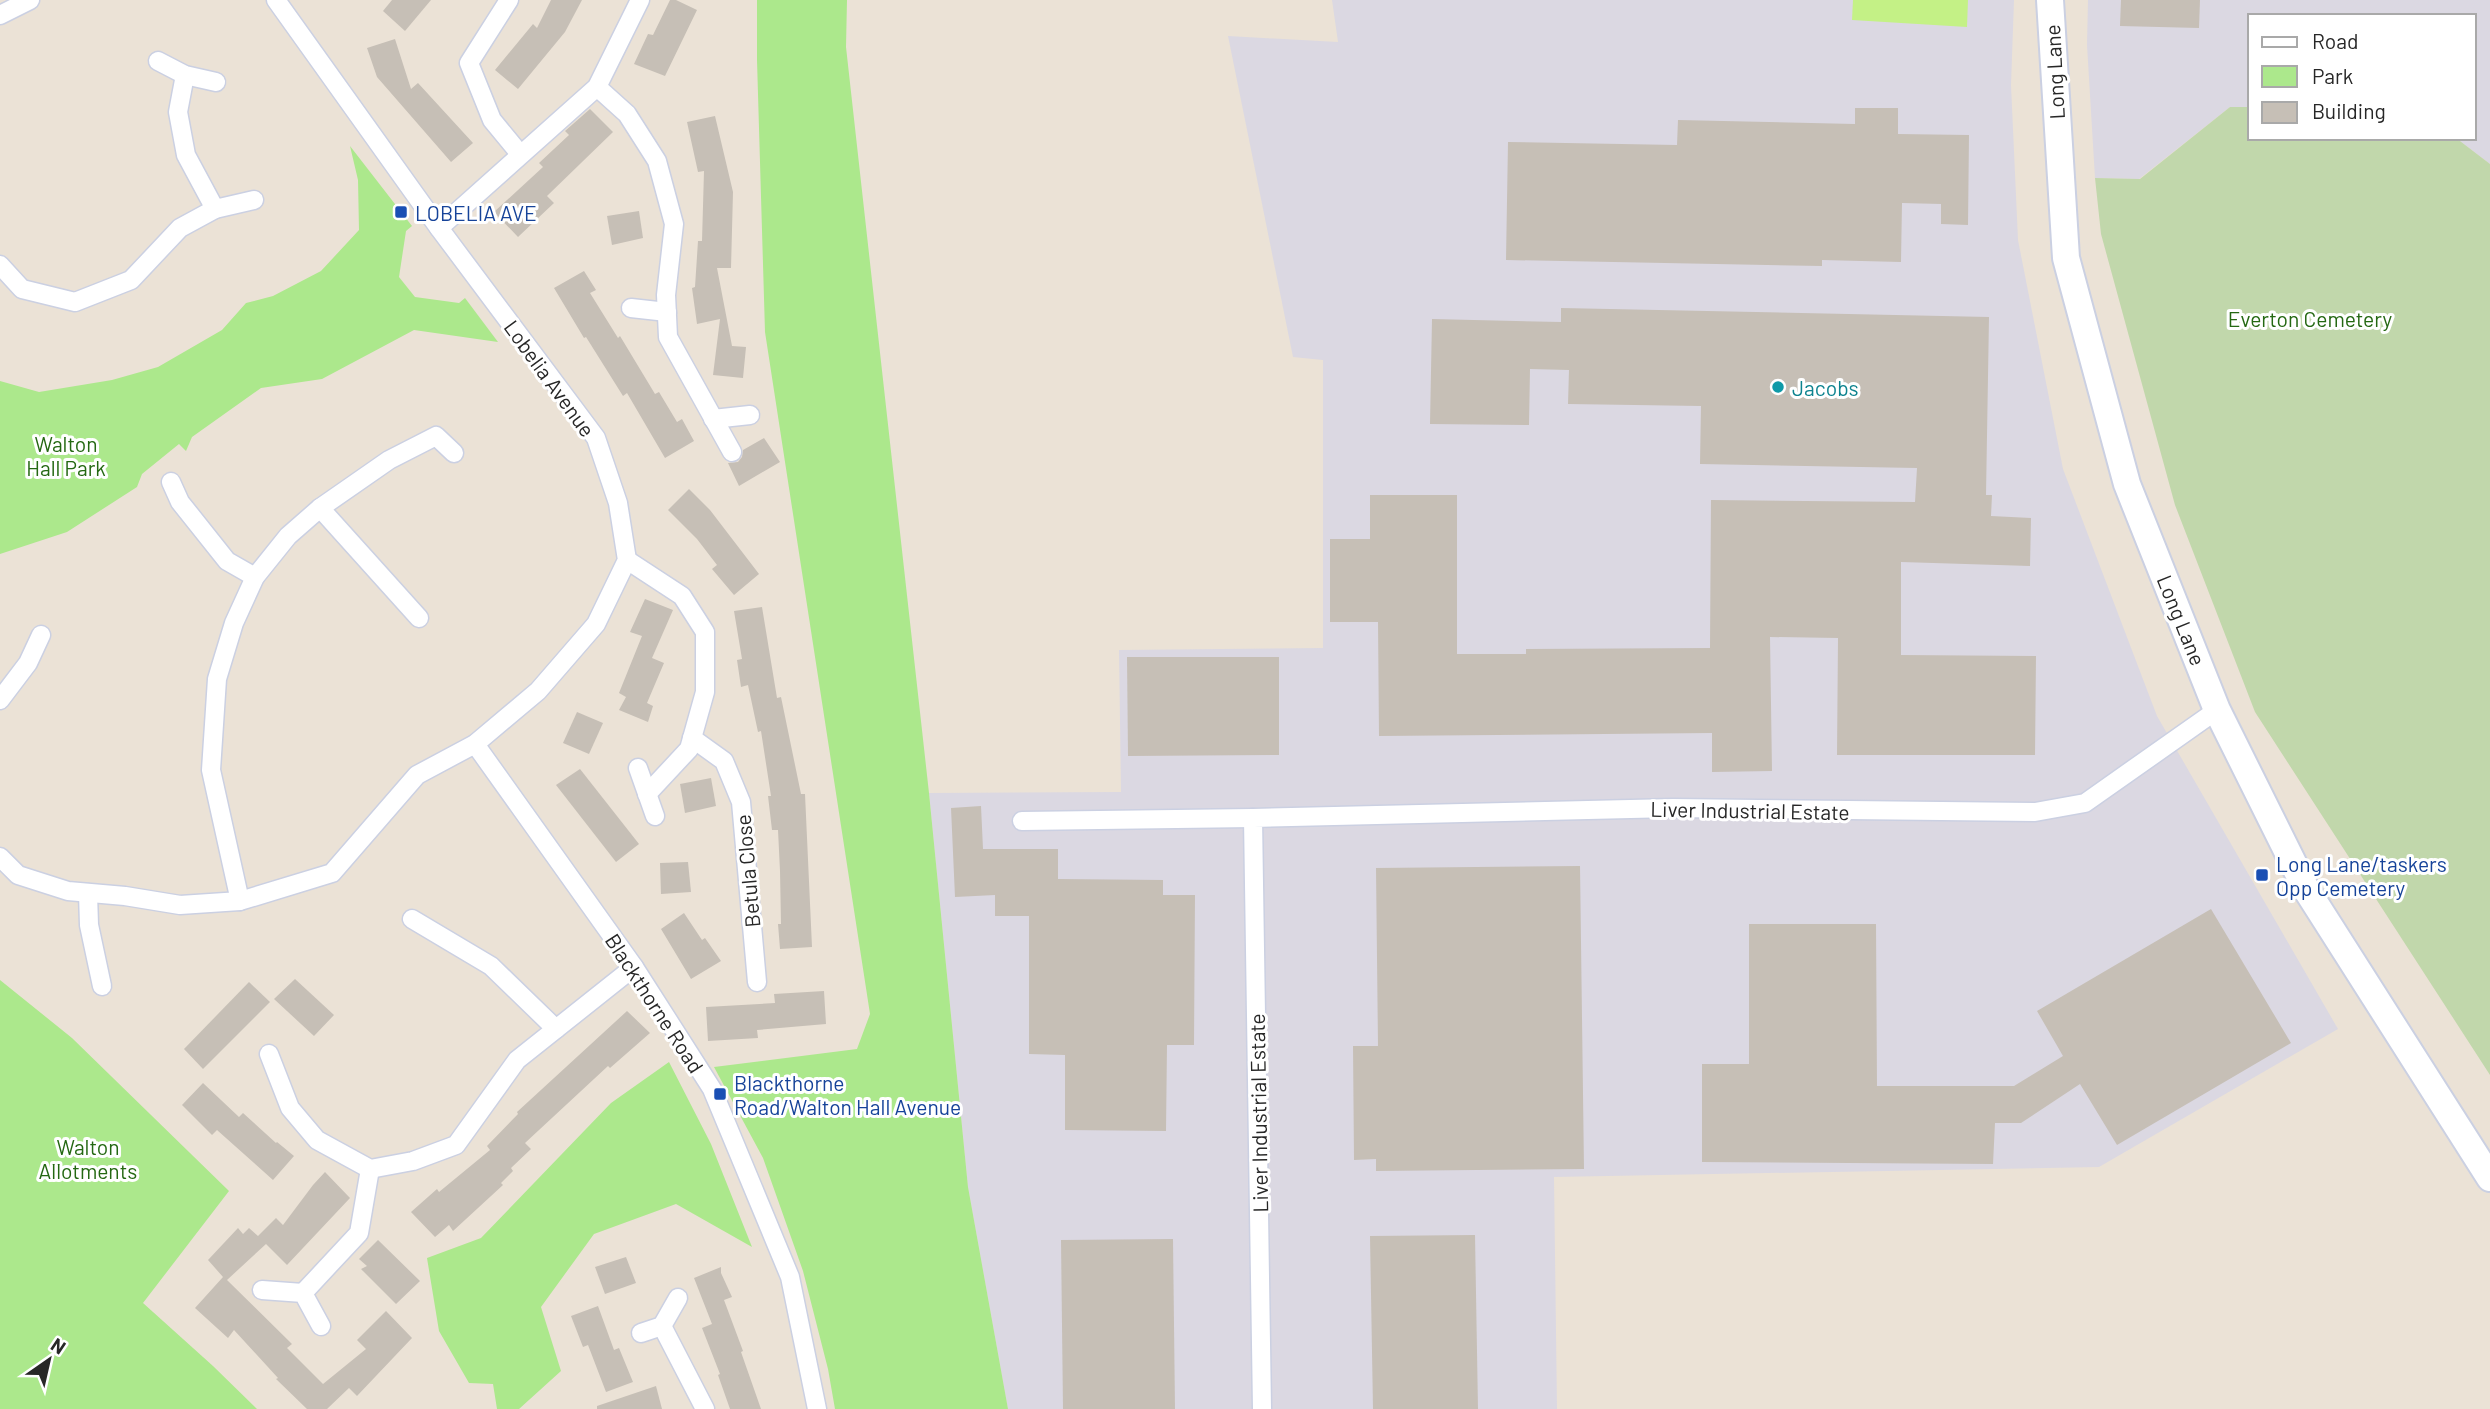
<svg xmlns="http://www.w3.org/2000/svg" width="2490" height="1409" font-family="Barlow,sans-serif">
	<rect width="100%" height="100%" fill="#ebe2d6"/>
	<g fill="#dbd8e2">
		<polygon points="1332,0 2014,0 2011,85 2018,240 2063,469 2157,716 2338,1029 2099,1167 1554,1177 1557,1409 1008,1409 968,1187 929,793 1121,792 1119,650 1323,648 1323,360 1293,357 1228,36 1338,42"/>
		<polygon points="2088,0 2490,0 2490,164 2456,138 2474,138 2474,16 2250,16 2250,107 2230,107 2139,179 2095,178 2087,45"/>
	</g>
	<g fill="#ace88c">
		<polygon points="757,0 847,0 846,47 929,793 968,1187 1008,1409 835,1409 828,1369 803,1271 763,1158 714,1067 857,1049 870,1014 765,332 757,60"/>
		<polygon points="350,146 412,226 406,231 399,277 415,297 459,303 465,298 498,342 414,330 322,379 261,388 192,437 186,451 179,444 142,474 137,487 67,532 0,554 0,381 39,392 112,380 158,367 222,330 246,303 273,296 321,271 359,230 358,180"/>
		<polygon points="0,980 72,1038 229,1191 143,1303 213,1366 257,1409 0,1409"/>
		<polygon points="669,1062 711,1144 752,1247 676,1204 594,1234 541,1307 561,1371 519,1409 497,1409 493,1384 469,1383 439,1331 427,1258 481,1238 611,1103"/>
	</g>
	<polygon fill="#c1d7ab" points="2230,107 2250,107 2250,138 2456,138 2490,164 2490,1075 2255,712 2175,505 2101,234 2095,178 2140,179"/>
	<polygon fill="#c4f186" points="1853,0 1968,0 1967,27 1852,20"/>
	<g fill="#c6bfb6">
		<polygon points="392,0 431,0 405,31 383,11"/>
		<polygon points="551,0 582,0 565,32 518,89 495,70 533,24 537,28"/>
		<polygon points="670,0 676,0 697,10 665,76 634,64 648,34 653,35"/>
		<polygon points="2121,0 2200,0 2199,28 2120,26"/>
		<polygon points="395,39 411,89 418,83 473,143 451,162 377,77 367,48"/>
		<polygon points="1855,108 1898,108 1898,134 1969,135 1968,225 1941,224 1941,204 1902,203 1901,262 1822,260 1822,266 1506,260 1508,142 1677,145 1678,120 1855,124"/>
		<polygon points="590,109 613,132 547,196 554,203 518,237 494,212 543,167 539,163 569,135 565,131"/>
		<polygon points="715,116 733,192 731,268 717,268 732,346 746,347 743,378 713,375 720,319 697,324 692,288 695,287 698,241 702,241 704,171 698,172 687,122"/>
		<polygon points="639,211 643,238 612,245 607,216"/>
		<polygon points="584,271 596,290 590,293 618,338 620,336 655,394 659,392 677,422 682,419 694,441 665,458 627,393 623,396 586,337 584,338 554,288"/>
		<polygon points="1561,308 1989,317 1986,495 1992,495 1991,516 2031,518 2030,566 1901,562 1901,655 2036,656 2035,755 1837,755 1838,638 1770,637 1772,771 1712,772 1712,733 1379,736 1378,622 1330,622 1330,539 1370,539 1370,495 1457,495 1457,654 1526,654 1526,649 1710,648 1711,500 1915,502 1917,468 1700,464 1701,406 1568,404 1569,370 1530,369 1529,425 1430,424 1432,319 1561,322"/>
		<polygon points="764,438 780,462 739,486 728,463 738,462 742,457 743,450"/>
		<polygon points="689,489 710,510 759,574 734,595 712,569 717,565 697,539 668,510"/>
		<polygon points="645,599 673,610 652,658 664,663 647,703 653,706 648,722 619,710 626,697 619,693 642,636 630,632"/>
		<polygon points="762,607 777,698 781,697 801,794 805,794 812,947 780,949 778,924 781,924 780,871 778,830 772,830 768,796 771,796 761,731 758,732 748,685 741,687 737,660 742,659 734,611"/>
		<polygon points="1127,657 1279,657 1279,755 1128,756"/>
		<polygon points="577,712 603,723 589,754 563,743"/>
		<polygon points="580,769 639,844 616,862 556,785"/>
		<polygon points="711,778 716,806 685,813 680,784"/>
		<polygon points="981,806 983,849 1058,849 1058,879 1163,880 1163,895 1195,895 1194,1045 1167,1045 1166,1131 1065,1130 1065,1055 1029,1054 1029,916 995,916 995,895 955,897 951,808"/>
		<polygon points="688,862 691,892 661,894 660,863"/>
		<polygon points="1580,866 1584,1169 1376,1171 1376,1159 1354,1160 1353,1046 1378,1046 1376,868"/>
		<polygon points="2211,909 2291,1043 2117,1145 2080,1084 2021,1123 1995,1123 1993,1164 1702,1162 1702,1064 1749,1064 1749,924 1876,924 1877,1086 2014,1086 2063,1056 2037,1011"/>
		<polygon points="684,913 702,940 705,938 721,961 691,979 661,929"/>
		<polygon points="295,979 334,1015 314,1036 274,999"/>
		<polygon points="249,982 270,1002 203,1069 184,1049"/>
		<polygon points="824,991 826,1024 757,1030 758,1038 708,1041 706,1007 775,1003 774,994"/>
		<polygon points="627,1011 650,1033 610,1068 608,1066 525,1143 531,1149 511,1168 513,1171 501,1183 503,1185 453,1231 449,1225 435,1237 411,1212 437,1189 439,1192 490,1150 487,1146 518,1114 517,1112"/>
		<polygon points="203,1083 239,1117 243,1113 276,1143 277,1142 294,1156 273,1180 217,1130 212,1135 182,1105"/>
		<polygon points="325,1172 350,1198 287,1265 266,1244 227,1280 292,1344 287,1348 323,1384 366,1349 357,1340 386,1311 412,1338 357,1396 349,1388 327,1409 307,1409 276,1379 278,1378 234,1330 228,1338 195,1308 223,1277 208,1260 238,1228 243,1234 249,1228 258,1236 276,1218 283,1225 313,1185"/>
		<polygon points="1475,1235 1478,1409 1373,1409 1370,1236"/>
		<polygon points="1173,1239 1175,1409 1063,1409 1061,1240"/>
		<polygon points="378,1240 420,1281 396,1304 361,1269 367,1266 359,1259"/>
		<polygon points="626,1257 636,1283 605,1294 595,1267"/>
		<polygon points="721,1267 721,1273 732,1297 724,1300 743,1351 741,1352 761,1409 730,1409 718,1375 720,1374 702,1328 712,1324 694,1278"/>
		<polygon points="598,1306 614,1350 619,1348 633,1382 606,1392 588,1345 583,1347 571,1316"/>
		<polygon points="656,1386 662,1409 597,1409 597,1406"/>
	</g>
	<g fill="none" stroke-linecap="round" stroke-linejoin="round">
		<g stroke="#cbd0e2" stroke-width="21">
			<g id="minor">
				<polyline points="509,0 469,63 492,120 520,154"/>
				<polyline points="0,15 30,0"/>
				<polyline points="158,61 185,75 216,82"/>
				<polyline points="185,75 178,112 186,155 215,209"/>
				<polyline points="597,87 627,114 657,161 674,224 666,295 668,337 732,452"/>
				<polyline points="439,228 597,87 640,0"/>
				<polyline points="0,265 22,289 75,302 131,280 180,228 215,209 254,200"/>
				<polyline points="631,308 667,312"/>
				<polyline points="713,419 750,415"/>
				<polyline points="171,482 180,502 227,561 255,577"/>
				<polyline points="320,508 419,618"/>
				<polyline points="627,560 682,596 705,632 705,692 689,749 647,794"/>
				<polyline points="0,700 28,663 41,635"/>
				<polyline points="692,738 724,761 741,802 757,982"/>
				<polyline points="475,744 634,967 712,1089 790,1277 817,1409"/>
				<polyline points="638,768 655,816"/>
				<polyline points="1022,821 1253,818"/>
				<polyline points="0,857 18,875 68,891 125,896 180,905 240,901 332,873 417,775 475,744 538,691 596,624 627,560 618,503 596,438 439,228 276,0"/>
				<polyline points="88,893 89,925 102,986"/>
				<polyline points="240,901 211,770 217,679 234,623 255,577 288,536 320,508 389,460 436,436 454,453"/>
				<polyline points="412,919 491,966 556,1029"/>
				<polyline points="269,1054 290,1108 317,1140 370,1169 413,1161 456,1145 517,1060 634,967"/>
				<polyline points="262,1290 303,1293 321,1326"/>
				<polyline points="303,1293 359,1233 370,1169"/>
				<polyline points="662,1326 705,1409"/>
				<polyline points="641,1333 662,1326 678,1298"/>
				<polyline points="1262,1409 1253,818 1673,808 2035,812 2085,803 2217,710"/>
			</g>
		</g>
		<g stroke="#cbd0e2" stroke-width="30">
			<polyline id="secondary" points="2050,0 2066,258 2127,484 2217,710 2306,889 2490,1178"/>
		</g>
		<use href="#minor" stroke="#fff" stroke-width="18"/>
		<use href="#secondary" stroke="#fff" stroke-width="26"/>
	</g>
	<g fill="#1a4fb4" stroke="#fff" stroke-width="2.5">
		<rect x="394" y="205" width="14" height="14" rx="3.5"/>
		<rect x="2255" y="868" width="14" height="14" rx="3.5"/>
		<rect x="713" y="1087" width="14" height="14" rx="3.5"/>
	</g>
	<circle fill="#0f9aa8" stroke="#fff" stroke-width="2.5" cx="1778" cy="387" r="7"/>
	<g text-anchor="middle" dominant-baseline="central" stroke-width="6" stroke-linejoin="round" paint-order="stroke">
		<g font-size="21" fill="#272727" stroke="#fff">
			<text transform="translate(2054 72) rotate(-93)">Long Lane</text>
			<text transform="translate(550 378) rotate(54)">Lobelia Avenue</text>
			<text transform="translate(2182 620) rotate(68)">Long Lane</text>
			<text transform="translate(1750 810) rotate(1)">Liver Industrial Estate</text>
			<text transform="translate(747 871) rotate(-95)">Betula Close</text>
			<text transform="translate(655 1003) rotate(57)">Blackthorne Road</text>
			<text transform="translate(1258 1113) rotate(-91)">Liver Industrial Estate</text>
		</g>
		<g font-size="21" fill="#164399" stroke="#fff" text-anchor="start">
			<text x="415" y="212">LOBELIA AVE</text>
			<text x="2276" y="863">Long Lane/taskers<tspan x="2276" dy="24">Opp Cemetery</tspan></text>
			<text x="734" y="1082">Blackthorne<tspan x="734" dy="24">Road/Walton Hall Avenue</tspan></text>
		</g>
		<g font-size="21" fill="#246812" stroke="#fff">
			<text x="2310" y="318">Everton Cemetery</text>
			<text x="66" y="443">Walton<tspan x="66" dy="24">Hall Park</tspan></text>
			<text x="88" y="1146">Walton<tspan x="88" dy="24">Allotments</tspan></text>
		</g>
		<g font-size="21" fill="#0d838f" stroke="#fff" text-anchor="start">
			<text x="1792" y="387">Jacobs</text>
		</g>
	</g>
	<rect x="2248" y="14" width="228" height="126" fill="#ffffff" stroke="#a9a9a9" stroke-width="2"/>
	<rect x="2262" y="37" width="35" height="10" fill="#ffffff" stroke="#a9a9a9" stroke-width="2"/>
	<text x="2312" y="49" font-size="21" fill="#272727">Road</text>
	<rect x="2262" y="66" width="35" height="21" fill="#ace88c" stroke="#a9a9a9" stroke-width="2"/>
	<text x="2312" y="84" font-size="21" fill="#272727">Park</text>
	<rect x="2262" y="102" width="35" height="21" fill="#c6bfb6" stroke="#a9a9a9" stroke-width="2"/>
	<text x="2312" y="119" font-size="21" fill="#272727">Building</text>
	<g transform="translate(49 1360) rotate(34)" stroke="#ffffff" stroke-width="5" paint-order="stroke">
	<path d="M0-5L12 26L0 18L-12 26Z" fill="#272727"/>
	<text y="-10" font-size="19" font-weight="bold" text-anchor="middle" fill="#272727">N</text>
	</g>
</svg>
